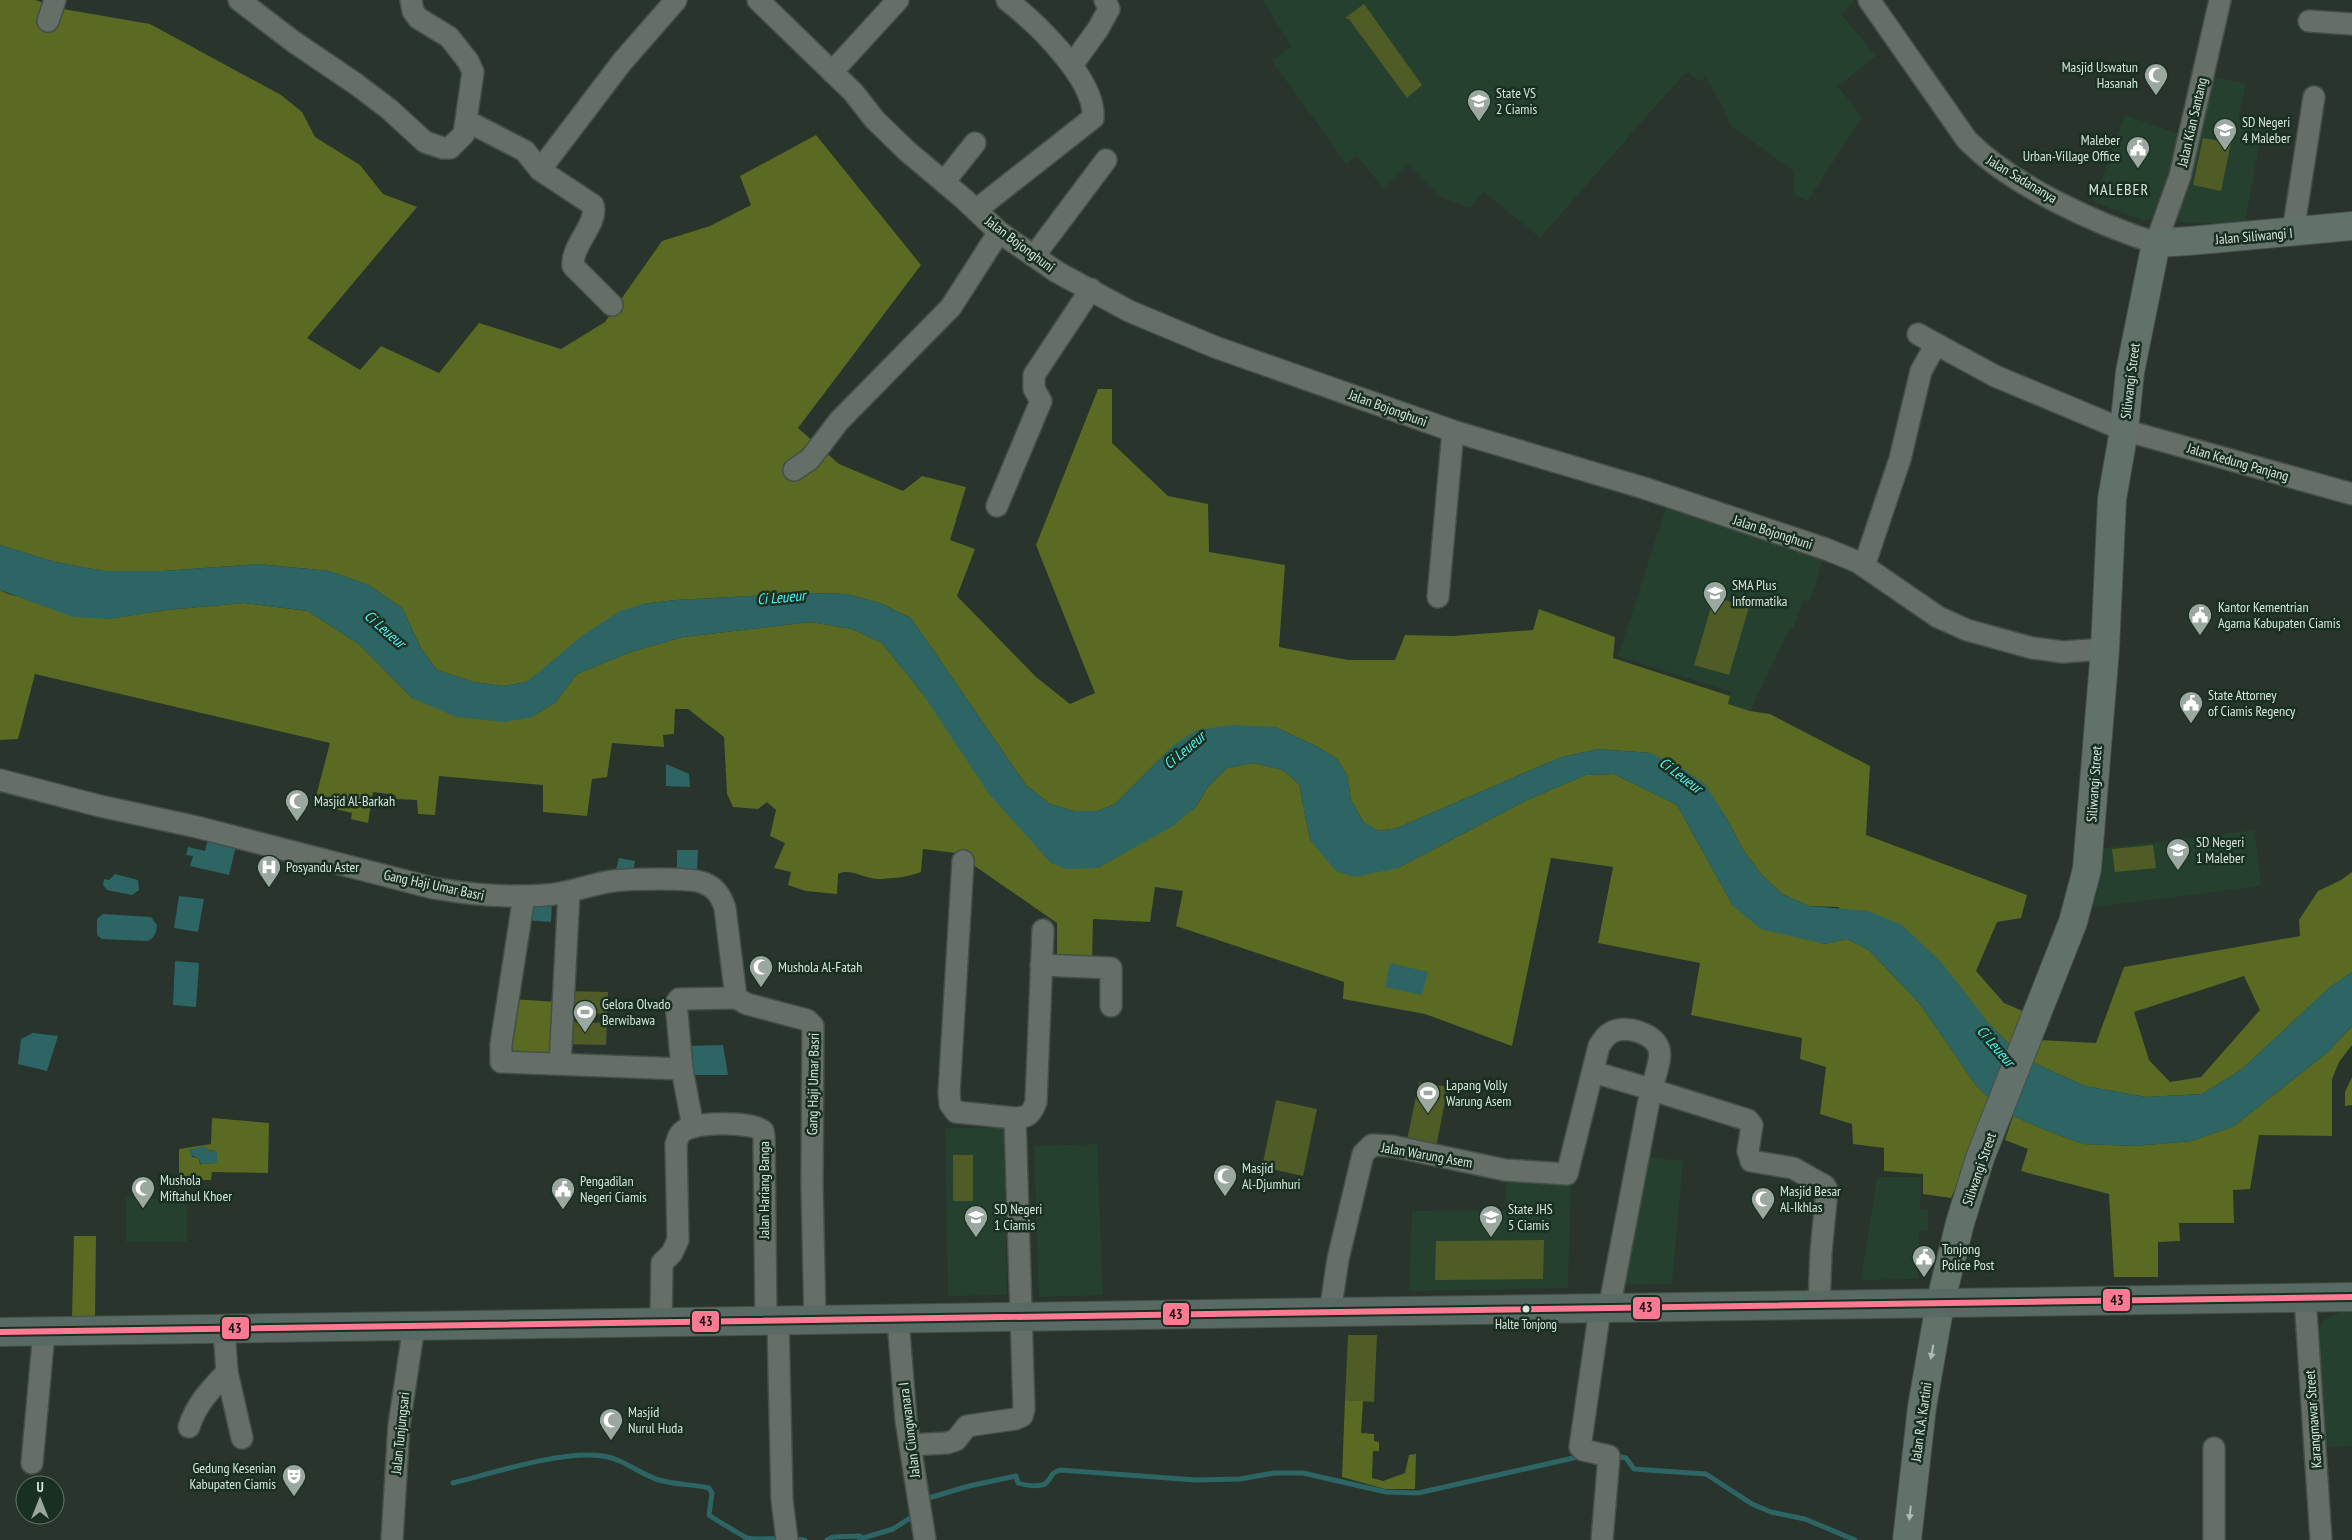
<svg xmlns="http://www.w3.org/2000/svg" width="2352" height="1540" font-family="'PT Sans Narrow',sans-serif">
	<rect width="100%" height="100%" fill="#28342c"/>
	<g fill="#25402f">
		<polygon points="1262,0 1852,0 1854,2 1841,14 1876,56 1838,86 1862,117 1808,201 1793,194 1794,171 1731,126 1721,104 1705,77 1699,82 1689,72 1683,75 1540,238 1484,192 1470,208 1440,197 1408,165 1384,189 1357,156 1346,164 1272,61 1291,46"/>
		<polygon points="2211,76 2246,84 2238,119 2263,123 2245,224 2181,222 2177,215"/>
		<polygon points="2125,115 2182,135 2154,217 2149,220 2144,221 2093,202"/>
		<polygon points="1667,504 1825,554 1810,601 1804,600 1794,627 1789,631 1750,711 1728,704 1731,692 1618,656"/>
		<polygon points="2255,830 2261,886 2088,908 2098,849"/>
		<polygon points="945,1128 1004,1128 1007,1295 948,1296"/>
		<polygon points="1097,1144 1103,1295 1039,1297 1034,1146"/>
		<polygon points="1639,1156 1683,1161 1672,1284 1614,1285"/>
		<polygon points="1506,1177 1571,1178 1568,1288 1409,1291 1412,1211 1505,1210"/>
		<polygon points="1877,1177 1921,1177 1920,1210 1928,1210 1928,1230 1919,1230 1918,1279 1861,1280"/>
		<polygon points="126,1197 187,1201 187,1242 126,1242"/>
		<polygon points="2341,1312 2352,1312 2352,1446 2323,1447 2318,1331 2323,1321"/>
	</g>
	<g fill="#505c25">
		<polygon points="1364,4 1422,85 1407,98 1349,19 1345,18"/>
		<polygon points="2203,138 2231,143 2221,191 2193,185"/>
		<polygon points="1714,597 1749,607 1729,675 1694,665"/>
		<polygon points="2153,845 2156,868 2115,872 2112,849"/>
		<polygon points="566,991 608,992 607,1014 566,1013"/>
		<polygon points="565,1022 607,1023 606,1045 564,1044"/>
		<polygon points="1419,1082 1448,1087 1436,1147 1407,1140"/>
		<polygon points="1276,1100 1317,1109 1303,1176 1262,1167"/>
		<rect x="953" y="1155" width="20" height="46"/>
		<polygon points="1544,1240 1543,1279 1435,1280 1436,1241"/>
		<polygon points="1348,1335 1377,1335 1374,1402 1345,1400"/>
	</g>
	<g fill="#5a6a22" fill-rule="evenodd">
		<polygon points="0,0 35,0 63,9 150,24 281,95 302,112 315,137 360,165 383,194 417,207 307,338 360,370 381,346 439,373 479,323 561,349 605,322 662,241 710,226 751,205 740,176 816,135 921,265 798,428 839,464 903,491 922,476 966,487 950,540 975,549 957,596 1036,677 1070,704 1095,693 1036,545 1098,389 1112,389 1112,443 1168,496 1208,504 1209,552 1285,565 1279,647 1348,660 1395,660 1405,635 1452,636 1533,630 1539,609 1615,637 1613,658 1730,696 1728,704 1750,711 1770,714 1870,766 1866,835 2027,895 2021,918 1997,922 1976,971 2004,1003 2025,1012 2013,1048 1991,1026 1838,907 1809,906 1782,894 1762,875 1743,850 1726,817 1650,753 1598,749 1559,758 1397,828 1379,831 1364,823 1351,800 1347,775 1337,759 1318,747 1275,727 1174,745 1115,804 1098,811 1074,811 1050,804 1026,785 911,618 880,603 846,594 805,593 676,600 643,604 551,663 527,682 503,686 473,682 437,670 421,648 402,608 369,585 329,571 258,564 163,571 104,571 55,562 0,545"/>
		<path d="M0,590L8,594L108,619L166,610L244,603L308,611L360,645L412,698L532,717L556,702L577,674L631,652L683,637L811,622L852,629L882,643L923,694L1030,838L1051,863L1098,868L1196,807L1208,787L1227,768L1253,763L1283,770L1299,784L1310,840L1398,868L1527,800L1586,775L1614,774L1677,805L1733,906L1824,944L1847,939L1869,950L1920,1004L1975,1084L1993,1102L1951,1198L1923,1194V1174L1884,1171V1148L1853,1144L1852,1124L1820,1114L1826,1067L1800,1059L1802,1038L1691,1015L1700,963L1598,943L1613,867L1551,858L1512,1046L1425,1014L1343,999L1344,982L1176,926L1183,891L1155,887L1150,922L1093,919L1092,960L1057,958V923L956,853L923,849L921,872C908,877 891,879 877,879C863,878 850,868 838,874L837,894L806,891L788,885L791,872L774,868L785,843L770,836L776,810L767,802L758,809L733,807L727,794L724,737L688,709H675L674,734L663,735L664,747L612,743L607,777L592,779L587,816L543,812V785L439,776L435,815L418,814L417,800L396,799L395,795L373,792L368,823L351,819L352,813L314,804L330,743L35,674L18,739L0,740Z"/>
		<path d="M2352,872V972L2329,988L2242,1069L2202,1094L2146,1097L2085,1086L2032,1062L2040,1040L2096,1043L2124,967L2300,936L2299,920L2318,891L2341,880ZM2244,976L2260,1010L2201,1077L2170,1082L2149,1060L2134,1012Z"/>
		<polygon points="512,999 558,1002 555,1056 507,1055"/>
		<polygon points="2352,1026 2352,1045 2339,1062 2332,1079 2332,1136 2259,1135 2250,1189 2233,1190 2234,1223 2179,1223 2180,1241 2158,1242 2158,1277 2114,1277 2109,1194 2021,1171 2028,1149 2005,1140 2013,1116 2048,1131 2083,1144 2135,1146 2192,1141 2234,1126 2328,1052"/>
		<polygon points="2352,1077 2352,1105 2345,1106 2345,1092"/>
		<path d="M212,1118L269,1123L268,1173L212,1172L211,1180H179V1149L211,1144ZM193,1149L217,1151V1163L200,1164L198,1158L192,1157L189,1150Z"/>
		<polygon points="74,1236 96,1236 95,1318 72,1318"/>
		<polygon points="1345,1400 1363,1401 1361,1433 1374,1434 1374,1441 1379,1442 1379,1451 1373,1451 1372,1478 1383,1481 1405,1473 1409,1455 1416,1454 1415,1489 1385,1489 1342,1477"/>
	</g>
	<g fill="#2c6564">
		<polygon points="0,545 55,562 104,571 163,571 258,564 329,571 369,585 402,608 421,648 437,670 473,682 503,686 527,682 583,635 620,611 643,604 676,600 805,593 846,594 880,603 911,618 1026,785 1050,804 1074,811 1098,811 1115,804 1174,745 1197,730 1231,725 1275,727 1318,747 1337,759 1347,775 1351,800 1364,823 1379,831 1397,828 1559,758 1598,749 1650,753 1680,767 1705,784 1726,817 1743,850 1762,875 1782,894 1809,906 1868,911 1902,925 1941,962 1991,1026 2013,1048 2032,1062 2085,1086 2146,1097 2202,1094 2242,1069 2329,988 2352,972 2352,1026 2328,1052 2234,1126 2192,1141 2135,1146 2083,1144 2048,1131 2013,1116 1993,1102 1975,1084 1920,1004 1869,950 1847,939 1825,944 1761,929 1733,906 1677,805 1614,774 1586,775 1527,800 1398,868 1354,877 1336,871 1310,840 1299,784 1283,770 1253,763 1227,768 1208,787 1196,807 1173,826 1098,868 1066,869 1051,863 989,794 923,694 882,643 852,629 811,622 683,637 631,652 577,674 556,702 532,717 505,722 456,717 412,698 360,645 308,611 244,603 166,610 109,619 73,617 0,590"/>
		<polygon points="666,764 689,774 690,787 666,786"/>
		<polygon points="208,839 236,846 229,875 190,866 193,856 186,855 188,847 205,851"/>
		<polygon points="677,850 698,850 697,873 677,872"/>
		<polygon points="619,858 635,861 632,878 614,877"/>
		<polygon points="115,874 138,880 139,890 132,895 107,890 103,885 104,879 109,880"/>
		<polygon points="179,896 204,899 198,932 174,928"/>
		<polygon points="525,899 552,901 551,922 524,920"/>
		<path d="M103,914L151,917L157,925C156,933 155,937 148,941L102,939L97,935V919Z"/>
		<polygon points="175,961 199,963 196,1007 173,1005"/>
		<polygon points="1390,963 1428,972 1422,995 1385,987"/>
		<polygon points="33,1033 58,1036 47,1071 18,1064 21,1039"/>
		<polygon points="723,1045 728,1075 692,1075 686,1046"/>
		<polygon points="204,1146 210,1151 217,1151 217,1163 201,1164 198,1158 190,1155 189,1150"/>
	</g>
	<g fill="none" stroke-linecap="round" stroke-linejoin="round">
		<g stroke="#2c6564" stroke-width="5">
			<polyline points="1613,1455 1626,1458 1634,1469 1706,1474 1752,1504 1771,1512 1805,1519 1855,1540"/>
			<path d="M453,1483C494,1473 561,1450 603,1456C624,1459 639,1474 659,1480C676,1485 692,1484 709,1488L712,1493L709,1515C711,1517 745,1537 747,1538C757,1540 772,1538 783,1539"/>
			<path d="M922,1500L969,1486L1016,1476L1018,1483C1024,1485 1040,1488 1046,1483C1053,1477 1049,1474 1060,1470L1196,1480L1240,1479L1274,1473H1303L1386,1492L1418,1493L1582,1456"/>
			<polyline points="793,1539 805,1540"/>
			<polyline points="827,1540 833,1537 860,1536 860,1539 893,1529 915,1515"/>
		</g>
		<g stroke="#454f49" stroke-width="24">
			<g id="minor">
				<polyline points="239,0 294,42 356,84 389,109 425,142 443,148 450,148 464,134 473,72 468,61 449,37 418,18 413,11 411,0"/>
				<polyline points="758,0 853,92 875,120 907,151 964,199 999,232 1057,272 1129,311 1215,347 1453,431 1644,488 1826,549 1858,562 1938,617 1967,630 2032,648 2063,652 2105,649"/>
				<path d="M1869,0L1967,140C2011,185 2096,224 2156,243L2180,176L2220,0"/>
				<polyline points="48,21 55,0"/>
				<polyline points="2309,21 2352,24"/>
				<polyline points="1072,65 1098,29 1109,9 1105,0"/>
				<polyline points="832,72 898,0"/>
				<path d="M467,121L525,151L540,170L593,205C599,223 571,245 573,266L612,305"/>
				<polyline points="540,170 622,62 676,0"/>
				<polyline points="944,182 975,143"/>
				<path d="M976,210L1093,118C1096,79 1035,22 1007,0"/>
				<polyline points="2293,232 2314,97"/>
				<polyline points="1034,256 1106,160"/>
				<polyline points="1918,334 1936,344"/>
				<polyline points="794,470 810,459 839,421 951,307 999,232"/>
				<polyline points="997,506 1041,401 1034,389 1034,375 1091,289"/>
				<polyline points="1864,566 1900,459 1921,371 1936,344 1995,376 2124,430 2352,494"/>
				<polyline points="1438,597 1453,431"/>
				<path d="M0,780L100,806L197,827L433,888C472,895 507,898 546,895C569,894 590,884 613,881C630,879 689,877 704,883C716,888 721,896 725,908L736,998L747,1004L807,1020L813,1026L812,1185L815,1321"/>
				<polyline points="524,896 501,1044 501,1062 682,1069"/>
				<polyline points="1041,965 1111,968 1111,1006"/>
				<polyline points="560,1064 569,892"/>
				<polyline points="1593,1072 1654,1090 1650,1095 1609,1309"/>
				<path d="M1015,1118C1028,1117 1031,1115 1036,1102L1043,930"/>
				<polyline points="693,1127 682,1069 676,1003 679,999 736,998"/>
				<polyline points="2305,1297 2321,1540"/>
				<polyline points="1600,1309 1580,1447 1583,1450 1609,1456 1602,1540"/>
				<path d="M1330,1313L1338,1259L1363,1154L1372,1145L1392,1146L1505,1170L1567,1174L1599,1046C1603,1040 1606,1035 1612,1032C1626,1025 1654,1033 1659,1049C1662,1061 1654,1075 1653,1087L1656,1091L1748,1120L1752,1125L1748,1151L1751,1161L1793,1168L1825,1186L1827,1190L1821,1252L1819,1306"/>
				<polyline points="898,1320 906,1420 925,1540"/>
				<polyline points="778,1321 782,1500 787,1540"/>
				<path d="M661,1323L662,1263L672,1253L678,1240L676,1144C677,1141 678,1136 681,1133C691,1121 751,1121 763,1131L764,1137L766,1321"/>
				<polyline points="224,1329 227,1372 242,1438"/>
				<path d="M189,1427C196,1404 211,1389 227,1372"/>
				<polyline points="910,1445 947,1443 956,1440 967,1426 1015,1419 1022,1416 1024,1409 1015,1118 956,1112 950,1104 949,1093 963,861"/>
				<polyline points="2214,1448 2214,1540"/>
				<polyline points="32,1463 44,1332"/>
				<polyline points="392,1540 399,1425 414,1326"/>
			</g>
		</g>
		<g stroke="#454f49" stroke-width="30">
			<polyline id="major" points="1907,1540 1922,1407 1940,1304 1960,1223 1980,1158 2073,922 2087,869 2105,649 2112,499 2124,430 2130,372 2156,243 2189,241 2352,226"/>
		</g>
		<g stroke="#454f49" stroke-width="30">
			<polyline id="highway" points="0,1332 2352,1297"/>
		</g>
		<use href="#minor" stroke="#656f68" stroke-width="21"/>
		<use href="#major" stroke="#63716b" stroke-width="28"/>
		<use href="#highway" stroke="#586a63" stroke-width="28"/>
		<g stroke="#192f22" stroke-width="10">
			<polyline id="bus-1" points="0,1332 2352,1297"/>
		</g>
		<use href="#bus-1" stroke="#fe7a93" stroke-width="6"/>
	</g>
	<defs><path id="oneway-solid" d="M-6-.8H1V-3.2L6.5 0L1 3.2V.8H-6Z" transform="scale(1.25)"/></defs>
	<g fill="#b0bdb5">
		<use href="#oneway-solid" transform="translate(1932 1352) rotate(100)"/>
		<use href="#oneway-solid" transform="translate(1910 1513) rotate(96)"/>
	</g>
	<defs>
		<g id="mosque-pin" transform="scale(1.25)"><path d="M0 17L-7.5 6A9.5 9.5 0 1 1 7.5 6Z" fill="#9ba89f" stroke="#192f22"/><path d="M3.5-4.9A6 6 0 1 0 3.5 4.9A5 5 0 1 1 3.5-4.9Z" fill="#fff"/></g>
		<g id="school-pin" transform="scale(1.25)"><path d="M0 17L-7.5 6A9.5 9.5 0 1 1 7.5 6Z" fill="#9ba89f" stroke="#192f22"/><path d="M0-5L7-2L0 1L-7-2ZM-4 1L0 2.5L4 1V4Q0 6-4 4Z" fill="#fff"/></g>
		<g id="civic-pin" transform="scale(1.25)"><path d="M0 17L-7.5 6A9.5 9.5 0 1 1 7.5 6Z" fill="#9ba89f" stroke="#192f22"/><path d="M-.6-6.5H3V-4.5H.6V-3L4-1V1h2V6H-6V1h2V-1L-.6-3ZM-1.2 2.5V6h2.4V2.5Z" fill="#fff"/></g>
		<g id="hospital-pin" transform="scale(1.25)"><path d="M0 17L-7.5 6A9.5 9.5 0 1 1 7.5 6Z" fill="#9ba89f" stroke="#192f22"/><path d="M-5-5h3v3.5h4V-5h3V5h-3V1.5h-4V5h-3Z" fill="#fff"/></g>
		<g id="stadium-pin" transform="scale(1.25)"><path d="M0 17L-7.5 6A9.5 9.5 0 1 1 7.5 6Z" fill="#9ba89f" stroke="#192f22"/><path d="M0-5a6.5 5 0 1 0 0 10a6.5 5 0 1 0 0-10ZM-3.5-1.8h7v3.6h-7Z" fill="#fff"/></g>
		<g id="theatre-pin" transform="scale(1.25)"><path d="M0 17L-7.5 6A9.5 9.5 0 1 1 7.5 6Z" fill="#9ba89f" stroke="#192f22"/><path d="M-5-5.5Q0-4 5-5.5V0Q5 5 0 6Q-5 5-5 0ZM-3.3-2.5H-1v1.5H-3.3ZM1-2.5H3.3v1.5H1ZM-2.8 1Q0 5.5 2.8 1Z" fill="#fff"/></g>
	</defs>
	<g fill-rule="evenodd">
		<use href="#mosque-pin" x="2156" y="75"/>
		<use href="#school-pin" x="1479" y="101"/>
		<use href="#school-pin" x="2225" y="130"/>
		<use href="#civic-pin" x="2138" y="148"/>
		<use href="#school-pin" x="1715" y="593"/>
		<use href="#civic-pin" x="2200" y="615"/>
		<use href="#civic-pin" x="2191" y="703"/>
		<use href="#mosque-pin" x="297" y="801"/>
		<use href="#school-pin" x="2178" y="850"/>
		<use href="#hospital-pin" x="269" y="867"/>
		<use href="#mosque-pin" x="761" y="967"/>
		<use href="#stadium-pin" x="585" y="1012"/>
		<use href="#stadium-pin" x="1428" y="1093"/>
		<use href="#mosque-pin" x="1225" y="1176"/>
		<use href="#mosque-pin" x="143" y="1188"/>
		<use href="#civic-pin" x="563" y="1189"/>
		<use href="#mosque-pin" x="1763" y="1199"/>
		<use href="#school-pin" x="976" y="1217"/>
		<use href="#school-pin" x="1491" y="1217"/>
		<use href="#civic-pin" x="1924" y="1257"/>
		<use href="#mosque-pin" x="611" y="1420"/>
		<use href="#theatre-pin" x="294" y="1476"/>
	</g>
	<circle fill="#d9e6dd" stroke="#192f22" stroke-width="2" cx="1526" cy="1309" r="4.5"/>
	<g text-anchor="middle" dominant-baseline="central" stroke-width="5" stroke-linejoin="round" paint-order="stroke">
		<g font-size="13" fill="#d9e6dd" stroke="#192f22">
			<text x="1526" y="1324">Halte Tonjong</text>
		</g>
		<g font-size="14" fill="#d9e6dd" stroke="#192f22" text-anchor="start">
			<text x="2138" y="67" text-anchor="end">Masjid Uswatun<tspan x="2138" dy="16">Hasanah</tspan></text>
			<text x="1496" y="93">State VS<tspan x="1496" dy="16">2 Ciamis</tspan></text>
			<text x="2242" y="122">SD Negeri<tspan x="2242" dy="16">4 Maleber</tspan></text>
			<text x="2120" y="140" text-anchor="end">Maleber<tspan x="2120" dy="16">Urban-Village Office</tspan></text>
			<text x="1732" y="585">SMA Plus<tspan x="1732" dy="16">Informatika</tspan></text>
			<text x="2218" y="607">Kantor Kementrian<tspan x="2218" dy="16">Agama Kabupaten Ciamis</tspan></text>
			<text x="2208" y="695">State Attorney<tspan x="2208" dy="16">of Ciamis Regency</tspan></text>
			<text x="314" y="801">Masjid Al-Barkah</text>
			<text x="2196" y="842">SD Negeri<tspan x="2196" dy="16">1 Maleber</tspan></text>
			<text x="286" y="867">Posyandu Aster</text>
			<text x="778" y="967">Mushola Al-Fatah</text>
			<text x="602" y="1004">Gelora Olvado<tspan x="602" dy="16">Berwibawa</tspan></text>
			<text x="1446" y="1085">Lapang Volly<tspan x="1446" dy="16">Warung Asem</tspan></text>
			<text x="1242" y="1168">Masjid<tspan x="1242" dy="16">Al-Djumhuri</tspan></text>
			<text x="160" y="1180">Mushola<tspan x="160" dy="16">Miftahul Khoer</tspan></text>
			<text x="580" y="1181">Pengadilan<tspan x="580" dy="16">Negeri Ciamis</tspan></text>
			<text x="1780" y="1191">Masjid Besar<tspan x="1780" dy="16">Al-Ikhlas</tspan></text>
			<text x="994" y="1209">SD Negeri<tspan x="994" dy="16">1 Ciamis</tspan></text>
			<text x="1508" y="1209">State JHS<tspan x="1508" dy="16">5 Ciamis</tspan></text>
			<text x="1942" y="1249">Tonjong<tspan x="1942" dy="16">Police Post</tspan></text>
			<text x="628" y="1412">Masjid<tspan x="628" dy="16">Nurul Huda</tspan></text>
			<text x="276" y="1468" text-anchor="end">Gedung Kesenian<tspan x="276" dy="16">Kabupaten Ciamis</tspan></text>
		</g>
		<g font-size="14" fill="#d9e6dd" stroke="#192f22">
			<text transform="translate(2192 122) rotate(-77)">Jalan Kian Santang</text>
			<text transform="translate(2022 179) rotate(31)">Jalan Sadananya</text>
			<text transform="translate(2254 236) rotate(-5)">Jalan Siliwangi I</text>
			<text transform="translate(1020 244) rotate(37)">Jalan Bojonghuni</text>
			<text transform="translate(2130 381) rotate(-83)">Siliwangi Street</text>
			<text transform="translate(1388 408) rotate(20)">Jalan Bojonghuni</text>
			<text transform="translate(2238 462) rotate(16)">Jalan Kedung Panjang</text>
			<text transform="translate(1773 532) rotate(18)">Jalan Bojonghuni</text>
			<text transform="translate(2094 784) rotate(-86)">Siliwangi Street</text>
			<text transform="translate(434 885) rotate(12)">Gang Haji Umar Basri</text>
			<text transform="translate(813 1084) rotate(-89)">Gang Haji Umar Basri</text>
			<text transform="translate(1427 1155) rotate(10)">Jalan Warung Asem</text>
			<text transform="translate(1979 1169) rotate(-71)">Siliwangi Street</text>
			<text transform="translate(764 1190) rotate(-90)">Jalan Hariang Banga</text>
			<text transform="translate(2313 1419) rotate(-94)">Karangmawar Street</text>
			<text transform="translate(1921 1422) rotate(-82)">Jalan R.A. Kartini</text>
			<text transform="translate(909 1430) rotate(-97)">Jalan Ciungwanara I</text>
			<text transform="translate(400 1433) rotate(-84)">Jalan Tunjungsari</text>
		</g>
		<g font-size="15" font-style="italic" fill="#48f4f2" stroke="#192f22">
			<text transform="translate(781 597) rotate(-5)">Ci Leueur</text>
			<text transform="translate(385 629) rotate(41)">Ci Leueur</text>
			<text transform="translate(1184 750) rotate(-40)">Ci Leueur</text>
			<text transform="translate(1681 775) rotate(37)">Ci Leueur</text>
			<text transform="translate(1996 1046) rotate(49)">Ci Leueur</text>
		</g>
		<g font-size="16" letter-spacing="1" fill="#d9e6dd" stroke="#192f22">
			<text x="2119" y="189">MALEBER</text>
		</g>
	</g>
	<g stroke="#192f22" stroke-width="2">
		<rect x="2102" y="1288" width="29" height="24" rx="5" fill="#fe7a93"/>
		<rect x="1632" y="1296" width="29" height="24" rx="5" fill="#fe7a93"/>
		<rect x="1162" y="1302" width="28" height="24" rx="5" fill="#fe7a93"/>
		<rect x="691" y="1310" width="29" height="23" rx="5" fill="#fe7a93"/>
		<rect x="221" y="1316" width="29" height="24" rx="5" fill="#fe7a93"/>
	</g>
	<g font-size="14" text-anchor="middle" font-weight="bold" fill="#111">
		<text x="2117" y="1305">43</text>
		<text x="1646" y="1312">43</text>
		<text x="1176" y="1319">43</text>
		<text x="706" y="1326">43</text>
		<text x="235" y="1333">43</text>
	</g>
	<g transform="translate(40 1500)"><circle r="24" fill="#192f22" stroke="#66786d"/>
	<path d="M0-4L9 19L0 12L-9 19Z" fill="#9ba89f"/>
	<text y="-8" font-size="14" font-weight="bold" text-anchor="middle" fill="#d9e6dd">U</text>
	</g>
</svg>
